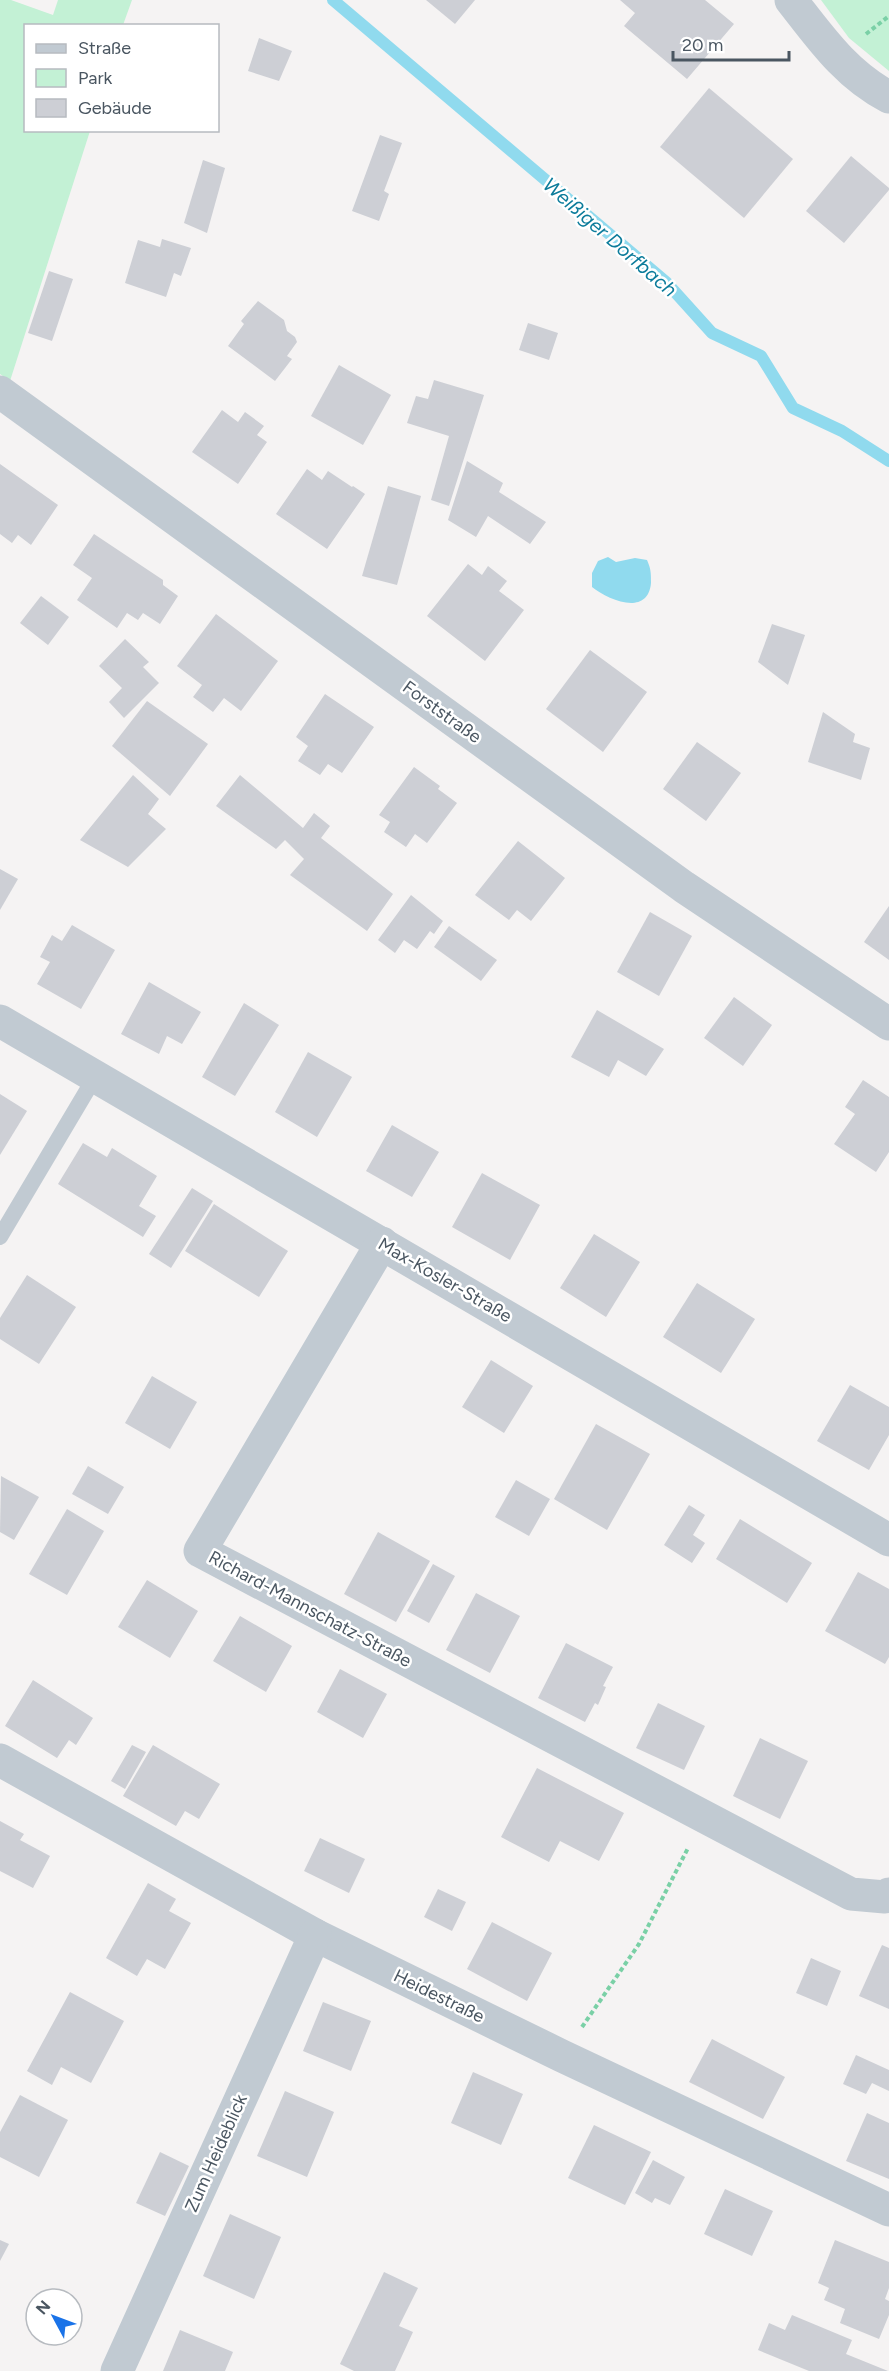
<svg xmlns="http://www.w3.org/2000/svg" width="889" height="2371" font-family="Figtree,sans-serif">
	<rect width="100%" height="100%" fill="#f5f3f3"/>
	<g fill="#c3f1d5">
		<polygon points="0,0 11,0 53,15 58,0 132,0 123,25 26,26 26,130 90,131 10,381 0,374"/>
		<polygon points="821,0 889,0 889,71 849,38"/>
	</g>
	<path fill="#90daee" d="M608,557L616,562L635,558L647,560C651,569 651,573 651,583C648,617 608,600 592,587V573L598,561Z"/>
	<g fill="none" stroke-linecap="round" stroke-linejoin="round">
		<polyline stroke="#90daee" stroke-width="12" points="333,0 666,282 712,333 761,356 793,408 842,431 889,461"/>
	</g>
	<g fill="#cdcfd5">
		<polygon points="426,0 475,0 455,24"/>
		<polygon points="620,0 705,0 734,24 687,79 624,26 635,13"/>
		<polygon points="259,38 292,51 279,81 248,71"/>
		<polygon points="709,88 793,159 744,218 660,147"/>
		<polygon points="380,135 402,143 384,191 389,194 379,221 352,211"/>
		<polygon points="851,156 889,188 889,190 844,243 806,211"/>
		<polygon points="203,160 225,168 207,233 184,223"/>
		<polygon points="162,239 191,248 181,276 174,273 166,297 125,283 138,240 160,247"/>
		<polygon points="49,271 73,279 52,341 28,333"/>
		<polygon points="258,301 284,320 287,331 295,337 297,342 287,356 292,359 275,381 228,346 244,324 241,321"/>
		<polygon points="528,323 558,333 549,360 519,350"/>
		<polygon points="339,365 391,395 363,445 311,416"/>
		<polygon points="434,380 484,395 449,506 431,500 449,436 407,423 416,396 428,399"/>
		<polygon points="222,410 238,422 245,412 264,426 257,435 267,442 238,484 192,452"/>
		<polygon points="467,461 503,483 499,492 546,522 530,544 488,516 476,537 448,520"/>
		<polygon points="0,464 58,505 31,545 18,535 12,543 0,534"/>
		<polygon points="307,469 322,480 328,471 352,487 353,486 365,494 327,549 276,514"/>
		<polygon points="388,486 421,496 397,585 362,576"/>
		<polygon points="94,534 163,580 163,585 178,596 160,624 143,613 138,620 127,613 117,628 77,600 92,578 73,565"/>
		<polygon points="468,564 482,575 488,566 507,581 499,591 524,610 485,661 427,616"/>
		<polygon points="41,596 69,617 48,645 20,623"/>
		<polygon points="216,614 278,661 241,711 224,698 213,712 193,697 202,685 177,666"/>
		<polygon points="772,624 805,635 788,685 758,662"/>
		<polygon points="125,639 149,662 143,667 159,683 124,718 109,702 122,688 99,666"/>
		<polygon points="590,650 647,692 603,752 546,709"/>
		<polygon points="325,694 374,727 342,773 328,764 320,775 298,761 308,746 296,737"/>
		<polygon points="147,701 208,744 170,796 112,746"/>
		<polygon points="823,712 855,734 853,742 870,748 861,780 808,762"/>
		<polygon points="697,742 741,773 706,821 663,789"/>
		<polygon points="414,767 440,786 438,789 457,803 427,843 415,834 406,847 384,832 390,822 379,815"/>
		<polygon points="133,775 159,799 148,814 166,829 128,867 80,840"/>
		<polygon points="240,775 303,828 314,813 330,826 321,838 393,894 367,931 290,875 304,859 285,840 276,849 216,806"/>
		<polygon points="518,841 565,878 531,921 517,910 509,920 475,895"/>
		<polygon points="0,869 18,879 0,910"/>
		<polygon points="411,895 443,921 434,934 430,931 417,949 404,940 395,953 378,940"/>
		<polygon points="889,906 889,960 864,942"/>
		<polygon points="650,912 692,936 659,996 617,972"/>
		<polygon points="72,925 115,950 81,1009 37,984 50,962 40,957 52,935 62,941"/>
		<polygon points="449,926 497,960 481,981 434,947"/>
		<polygon points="149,982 201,1012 182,1044 167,1036 159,1054 121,1034"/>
		<polygon points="734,997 772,1025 743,1066 704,1038"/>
		<polygon points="244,1003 279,1025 235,1096 202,1077"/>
		<polygon points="597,1010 664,1049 646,1076 618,1060 609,1077 571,1057"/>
		<polygon points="308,1052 352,1077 317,1137 275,1112"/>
		<polygon points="863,1080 889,1097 889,1152 876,1172 834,1144 855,1114 845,1107"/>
		<polygon points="0,1094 27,1111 0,1155"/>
		<polygon points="392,1125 439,1152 412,1197 366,1171"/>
		<polygon points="83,1143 107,1157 112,1148 157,1176 139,1206 156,1216 143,1237 58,1184"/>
		<polygon points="482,1173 540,1205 510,1260 452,1227"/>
		<polygon points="192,1188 213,1201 171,1268 149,1254"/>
		<polygon points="214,1204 288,1251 259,1297 185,1251"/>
		<polygon points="594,1234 640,1262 606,1317 560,1288"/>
		<polygon points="27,1275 76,1307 39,1364 0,1339 0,1318"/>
		<polygon points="697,1283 755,1319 721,1373 663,1337"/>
		<polygon points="491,1360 533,1386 504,1433 462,1407"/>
		<polygon points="152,1376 197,1402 170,1449 125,1423"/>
		<polygon points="850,1385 889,1407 889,1435 869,1470 817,1441"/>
		<polygon points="596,1424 650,1454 607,1530 554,1499"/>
		<polygon points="88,1466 124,1487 108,1514 72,1494"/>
		<polygon points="1,1476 39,1497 14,1540 0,1532"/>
		<polygon points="516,1480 550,1499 529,1536 495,1517"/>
		<polygon points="689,1505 705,1515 693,1535 705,1543 692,1563 664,1545"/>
		<polygon points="67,1509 104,1531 67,1595 29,1574"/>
		<polygon points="740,1519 812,1563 787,1603 716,1559"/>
		<polygon points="378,1532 430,1561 396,1622 344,1594"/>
		<polygon points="433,1564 455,1576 429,1623 407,1611"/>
		<polygon points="858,1572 889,1589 889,1657 885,1664 825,1631"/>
		<polygon points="147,1580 198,1611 170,1658 118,1627"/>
		<polygon points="476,1593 520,1616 490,1673 446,1650"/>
		<polygon points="240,1616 292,1646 266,1692 213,1661"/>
		<polygon points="566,1643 613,1667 603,1686 606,1687 598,1705 595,1703 585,1722 538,1698"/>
		<polygon points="340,1669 387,1694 363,1738 317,1712"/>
		<polygon points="33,1680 93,1718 76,1745 69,1740 57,1758 5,1726"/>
		<polygon points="658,1703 705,1726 684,1770 636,1748"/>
		<polygon points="760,1738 808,1761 780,1819 733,1796"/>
		<polygon points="132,1745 146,1752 125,1789 111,1781"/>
		<polygon points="153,1745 220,1784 199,1819 185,1811 176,1826 123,1796"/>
		<polygon points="537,1768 624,1813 599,1861 560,1841 549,1862 501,1837"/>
		<polygon points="0,1821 24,1834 20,1840 50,1856 33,1888 0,1871"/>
		<polygon points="320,1838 365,1859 349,1893 304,1871"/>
		<polygon points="148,1883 176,1899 169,1911 191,1923 165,1969 147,1959 137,1976 106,1958"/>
		<polygon points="438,1889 466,1902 452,1931 424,1917"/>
		<polygon points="492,1922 552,1953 527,2001 467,1969"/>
		<polygon points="882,1945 889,1948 889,2009 859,1996"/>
		<polygon points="811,1958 841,1971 827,2006 796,1993"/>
		<polygon points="70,1992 124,2021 91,2083 61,2067 52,2085 27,2071"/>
		<polygon points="323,2002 371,2021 351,2071 303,2051"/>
		<polygon points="712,2039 785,2077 763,2119 689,2082"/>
		<polygon points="856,2055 889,2070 889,2091 872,2083 866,2094 843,2084"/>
		<polygon points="473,2072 523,2094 501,2145 451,2123"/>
		<polygon points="285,2091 334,2112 307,2177 257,2156"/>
		<polygon points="20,2095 68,2120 39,2177 0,2157 0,2132"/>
		<polygon points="867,2113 889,2123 889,2179 846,2161"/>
		<polygon points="594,2125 651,2152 625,2205 568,2178"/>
		<polygon points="160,2152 189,2166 165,2216 136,2203"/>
		<polygon points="653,2160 685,2177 670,2205 655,2198 652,2203 635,2193"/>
		<polygon points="725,2189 773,2211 752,2256 704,2234"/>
		<polygon points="230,2214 281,2237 254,2299 203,2276"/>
		<polygon points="0,2240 9,2244 0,2261"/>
		<polygon points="835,2240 889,2262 889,2288 885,2299 889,2301 889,2315 879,2339 840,2323 845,2309 824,2300 829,2288 818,2283"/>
		<polygon points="384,2272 418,2288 399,2326 413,2332 395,2371 354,2371 340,2364"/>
		<polygon points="792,2315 852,2340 846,2354 888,2371 809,2371 758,2350 769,2323 785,2330"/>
		<polygon points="180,2330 233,2352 225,2371 163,2371"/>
	</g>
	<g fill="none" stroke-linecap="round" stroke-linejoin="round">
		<g stroke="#7ad0a6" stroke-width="4" stroke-dasharray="4.5 3" stroke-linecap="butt">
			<polyline points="866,34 889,16"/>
			<polyline points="582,2027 639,1944 688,1848"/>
		</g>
		<polyline stroke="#c1cad2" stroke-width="16" points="0,1237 95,1077"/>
		<g stroke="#c1cad2" stroke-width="33">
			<path d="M791,0C820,37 846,75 889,97"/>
			<polyline points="0,392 684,887 889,1024"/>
			<polyline points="0,1021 889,1540"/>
			<polyline points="382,1243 200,1551 851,1894 885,1897 889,1894"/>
			<polyline points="0,1760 315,1935 562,2056 889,2210"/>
			<polyline points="117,2371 315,1935"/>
		</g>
	</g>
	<g text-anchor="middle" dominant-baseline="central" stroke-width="5" stroke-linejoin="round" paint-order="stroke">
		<g font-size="18" fill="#4a5661" stroke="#fff">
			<text transform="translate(442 712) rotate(36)">Forststraße</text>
			<text transform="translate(445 1280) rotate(30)">Max-Kosler-Straße</text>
			<text transform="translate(310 1609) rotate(28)">Richard-Mannschatz-Straße</text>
			<text transform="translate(439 1996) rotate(26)">Heidestraße</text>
			<text transform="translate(216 2153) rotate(-66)">Zum Heideblick</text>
		</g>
		<g font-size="20" font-style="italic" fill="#0c7c9b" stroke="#fff">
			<text transform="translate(610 237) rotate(41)">Weißiger Dorfbach</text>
		</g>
	</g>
	<rect x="24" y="24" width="195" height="108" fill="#ffffff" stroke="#b7bbc0" stroke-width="1.5"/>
	<rect x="36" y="44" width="30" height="9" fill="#c1cad2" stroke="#b7bbc0" stroke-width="1.5"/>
	<text x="78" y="54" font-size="18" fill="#4a5661">Straße</text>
	<rect x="36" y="69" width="30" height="18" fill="#c3f1d5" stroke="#b7bbc0" stroke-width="1.5"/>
	<text x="78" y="84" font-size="18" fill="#4a5661">Park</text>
	<rect x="36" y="99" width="30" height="18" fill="#cdcfd5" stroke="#b7bbc0" stroke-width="1.5"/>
	<text x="78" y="114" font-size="18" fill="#4a5661">Gebäude</text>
	<g transform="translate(54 2317) rotate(311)"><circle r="28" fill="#ffffff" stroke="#b7bbc0" stroke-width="1.5"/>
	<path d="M0-4.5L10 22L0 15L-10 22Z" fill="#1a73e8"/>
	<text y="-9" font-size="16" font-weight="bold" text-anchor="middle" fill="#4a5661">N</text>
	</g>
	<path d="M673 51v9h116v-9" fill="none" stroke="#4a5661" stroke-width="3"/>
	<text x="682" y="51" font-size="18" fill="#4a5661" stroke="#ffffff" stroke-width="4.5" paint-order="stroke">20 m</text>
</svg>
